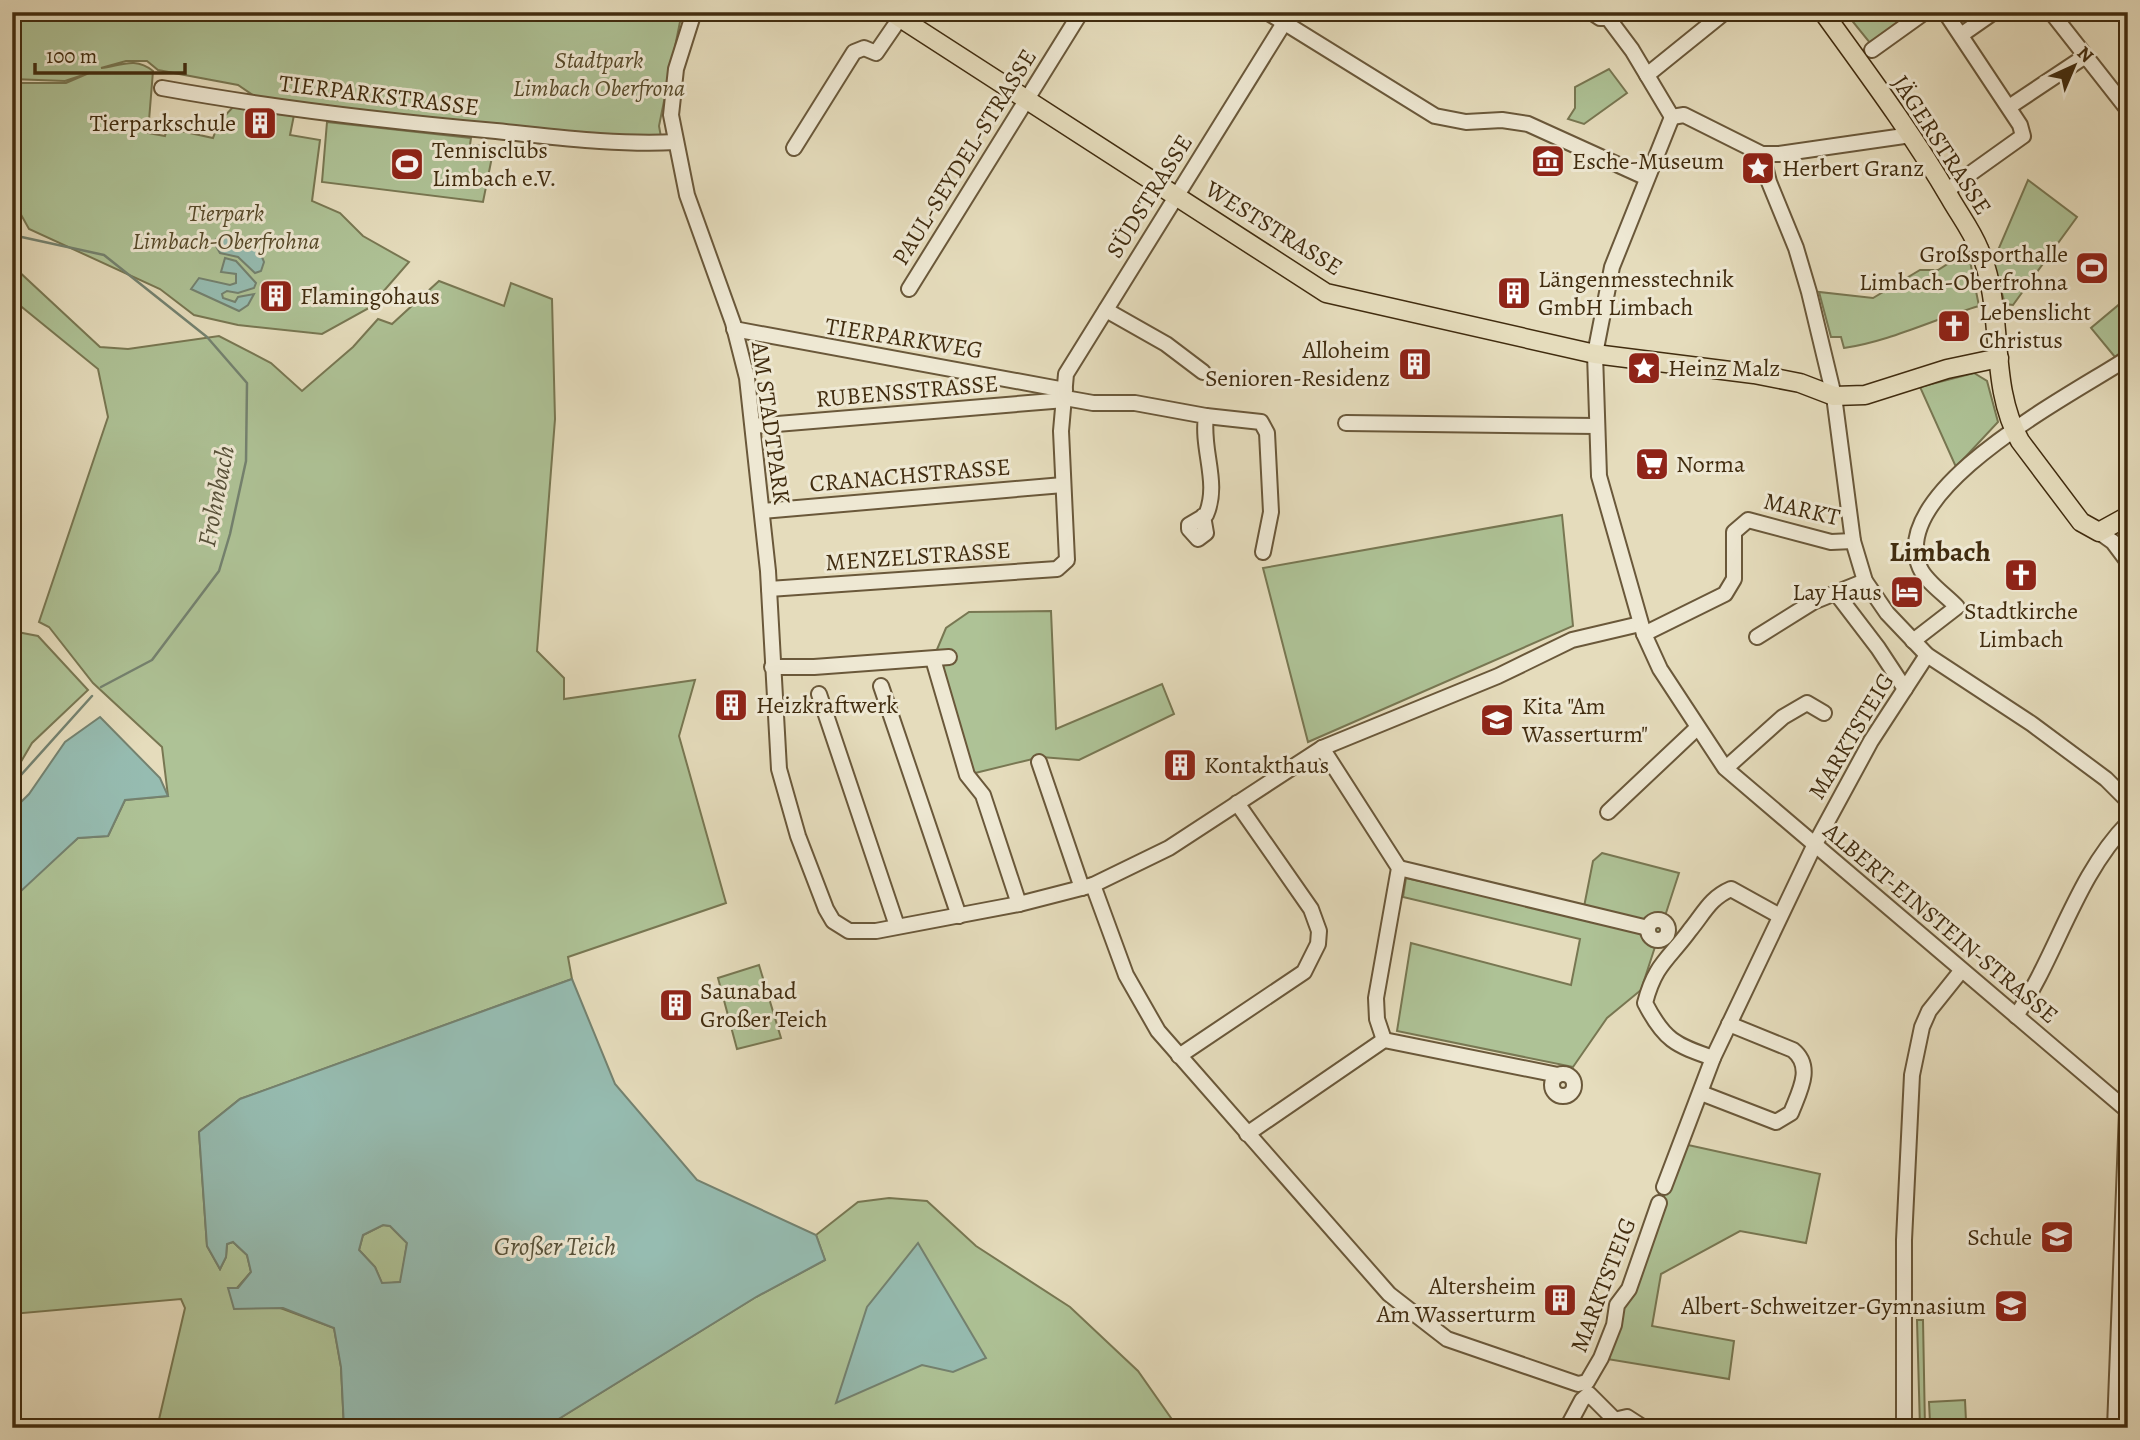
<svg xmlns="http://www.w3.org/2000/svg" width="2140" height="1440" font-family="Alegreya,serif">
	<rect width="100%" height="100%" fill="#e5dcbc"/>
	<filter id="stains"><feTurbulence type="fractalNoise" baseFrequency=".00286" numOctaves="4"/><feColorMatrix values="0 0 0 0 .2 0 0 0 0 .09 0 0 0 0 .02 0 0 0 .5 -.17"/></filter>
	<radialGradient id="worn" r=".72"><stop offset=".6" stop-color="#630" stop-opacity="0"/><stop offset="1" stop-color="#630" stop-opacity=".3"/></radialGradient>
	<g fill="#aec296" stroke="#787752" stroke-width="2">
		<path d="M12,12H682L659,126L661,137L626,139L459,124L257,98L238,85L158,70L147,61H126L101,68C120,66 135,56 153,71L148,133L165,136L167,128L213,138L219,122L234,106L294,115L290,135L320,140L312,201L340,213L363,236L409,262L369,308L322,334L238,325L194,315L160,289L29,229L19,211L14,267L100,347L128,349L219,336L271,363L302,391L353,347L378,319L392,324L439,281L504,306L511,283L552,299L555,419L537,651L564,678V699L695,680L679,736L726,903L568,957L572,979L240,1099L199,1132L207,1246L220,1269L226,1257L227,1244L233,1242L247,1255L251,1272L237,1288L229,1289L334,1328L341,1367L344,1428H157L185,1308L181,1299L12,1314V896L78,838L108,836L125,800L168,796L162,747L93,683L49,627L39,622L108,417L98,369L12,299V162L18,197L13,83H66L89,73L65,81L12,79Z"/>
		<polygon points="1845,12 1915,12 1870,43"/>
		<polygon points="1609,69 1627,93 1584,124 1568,119 1575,108 1575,87"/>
		<polygon points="327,122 471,138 470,145 494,147 483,202 322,182"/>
		<polygon points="2028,180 2077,217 2013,305 2005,304 1993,262"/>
		<path d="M1968,251L1979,306C1934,319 1891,341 1844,348L1841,337H1831L1819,292L1873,298L1920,270H1938Z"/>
		<polygon points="2128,297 2128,346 2115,357 2091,328"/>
		<polygon points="1974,373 1987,381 1998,422 1956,467 1920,387"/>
		<polygon points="1562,515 1573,626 1308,742 1263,568"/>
		<polygon points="1051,611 1056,729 1162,684 1174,714 1079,760 1041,757 971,774 933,659 946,628 969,612"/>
		<polygon points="12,631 38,636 88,690 32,743 12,777"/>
		<polygon points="1602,853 1679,873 1641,990 1607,1018 1573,1067 1397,1031 1411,943 1571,985 1580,939 1403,897 1406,878 1582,917 1593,861"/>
		<polygon points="759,965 781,1038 737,1049 718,978"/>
		<polygon points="1679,1143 1820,1174 1806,1243 1740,1231 1661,1274 1652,1326 1734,1341 1729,1379 1601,1358"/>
		<polygon points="889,1198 927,1201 976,1246 1070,1307 1138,1371 1178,1428 544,1428 756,1297 825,1260 816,1235 858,1202"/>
		<polygon points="383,1225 390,1226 407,1243 401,1282 382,1284 375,1267 359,1250 363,1235"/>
		<polygon points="1917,1320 1923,1320 1925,1428 1920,1428"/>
		<polygon points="1965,1400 1966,1421 1930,1423 1929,1402"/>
	</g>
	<g fill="#96bcb1" stroke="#748270" stroke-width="2" fill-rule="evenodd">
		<path d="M225,235C240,238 259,246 264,262L261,271L255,273L238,257L220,253L213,241Z"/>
		<polygon points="225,258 236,261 256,283 254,288 238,293 227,291 222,294 223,298 235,302 238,297 254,294 248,305 239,311 191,289 199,278 230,285 236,283 236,274 221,272"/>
		<polygon points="100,717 160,778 168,796 125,800 108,836 78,838 20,892 12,878 12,811 29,794 65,742"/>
		<path d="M572,979L615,1084L697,1180L816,1235L825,1260L756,1297L544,1428H344L341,1367L334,1328L283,1308L234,1309L228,1288H238L251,1272L247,1255L233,1242L227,1244L226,1257L220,1269L207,1246L199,1132L240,1099ZM383,1225L390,1226L407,1243L400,1282L382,1283L375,1267L359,1250L363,1235Z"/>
		<polygon points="918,1243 986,1358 953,1372 922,1365 836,1403 867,1307"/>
	</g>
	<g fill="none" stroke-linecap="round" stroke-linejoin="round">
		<g stroke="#748270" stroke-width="2.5">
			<polyline points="12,228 17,236 104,255 207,337 247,383 246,461 230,534 219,571 152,660 101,687"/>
			<polyline points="12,785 92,696"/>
		</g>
		<g stroke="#6a583a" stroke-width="18">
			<g id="minor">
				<polyline points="694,12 676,69 671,115 687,195 733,323 747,378 768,571 779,769 798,836 826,909 833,921 849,931 876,931 1019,904 1093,885 1169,848 1322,748 1498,676 1572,640 1640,624"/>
				<polyline points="1267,12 1435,116 1466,122 1502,120 1528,124 1647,178"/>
				<polyline points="1591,12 1600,18 1608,18"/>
				<polyline points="1945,12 2020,125 2023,136 1946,191"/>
				<polyline points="2051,12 2128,110"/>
				<polyline points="1608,18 1632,50 1672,117"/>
				<polyline points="1961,35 1994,12"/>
				<polyline points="1872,50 1925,12"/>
				<polyline points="1647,75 1725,12"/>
				<path d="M162,88C273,108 383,121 496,131C556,137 615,145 676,142"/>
				<polyline points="2009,107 2084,57"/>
				<polyline points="1672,117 1612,267 1595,354 1599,476 1644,634 1660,669 1725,768 2128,1111"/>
				<polyline points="1672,117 1684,115 1762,154 1779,154 1911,135"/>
				<polyline points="794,148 854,52 864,48 876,53 900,18"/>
				<polyline points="1762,154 1769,182 1796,248 1809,292 1834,396 1853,541 1865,581 1887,613 1927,655 2032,724 2106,779 2128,801"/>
				<polyline points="909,289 1081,12"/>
				<polyline points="1106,310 1166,344 1203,372"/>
				<polyline points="734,329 1065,390"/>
				<path d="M1065,398L1093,403H1135L1206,416C1201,450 1220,483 1206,515L1189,525V529L1198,539L1206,533L1203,516"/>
				<polyline points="1206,416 1261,422 1267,433 1271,512 1263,552"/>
				<polyline points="1346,423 1597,426"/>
				<polyline points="753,426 1065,400"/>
				<polyline points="762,511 1063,485"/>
				<polyline points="2099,532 2113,542 2128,562"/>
				<polyline points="769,589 1057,569 1067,560 1061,431 1066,374 1284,23"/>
				<polyline points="1836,593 1878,648 1905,689"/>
				<polyline points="1644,634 1725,594 1734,579 1734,532 1748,520 1831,542 1853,541"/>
				<polyline points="1757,637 1813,602 1865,581"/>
				<path d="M1913,641L1957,607C1947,596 1926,582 1920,568C1885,489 2077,392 2128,358"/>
				<polyline points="933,659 967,775 983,795 1019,904"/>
				<polyline points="772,667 814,667 949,657"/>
				<polyline points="881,686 959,916"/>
				<polyline points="819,694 897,926"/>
				<polyline points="1322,748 1399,868 1376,998 1377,1019 1384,1040"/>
				<polyline points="1039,762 1082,888"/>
				<polyline points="1726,768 1783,717 1807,703 1824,713"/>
				<polyline points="1608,812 1697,728"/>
				<polyline points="1399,868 1648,928"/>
				<polyline points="1093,885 1126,975 1158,1031 1389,1294 1447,1339 1578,1384 1587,1382 1601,1358 1614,1325 1617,1305 1629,1289 1659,1203"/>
				<circle cx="1658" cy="930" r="10"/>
				<path d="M2016,1016C2057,955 2076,876 2128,823"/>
				<polyline points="1179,1056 1304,972 1318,944 1319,931 1311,909 1237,803"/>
				<path d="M1713,1058C1675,1045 1664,1040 1645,1003C1655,964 1669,959 1690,930C1704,913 1710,898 1731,889L1780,916"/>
				<circle cx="1563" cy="1085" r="11"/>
				<path d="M1701,1093L1776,1122L1791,1113C1799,1092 1814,1067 1793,1050L1729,1024"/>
				<polyline points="1247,1134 1384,1040 1558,1075"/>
				<polyline points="1664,1187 1713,1058 1814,846 1871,741 1927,655"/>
				<polyline points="1614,1420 1627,1417 1644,1428"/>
				<polyline points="1567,1428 1582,1400 1589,1394 1612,1417 1617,1428"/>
				<polyline points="1904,1428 1904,1240 1912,1075 1922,1027 1929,1011 1961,971"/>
				<polyline points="2115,1428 2127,1111"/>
			</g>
		</g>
		<g stroke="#412c0f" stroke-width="21">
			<g id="major">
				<polyline points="891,12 1326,293 1595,354 1754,374 1800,383 1834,396 1865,395 1947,369 1999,358"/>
				<path d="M1823,12C1867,73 1912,133 1950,198C1959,214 1972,231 1979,249C2006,309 1987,383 2020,441L2081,522L2099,532L2128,516"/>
			</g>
		</g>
		<use href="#minor" stroke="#eee8d3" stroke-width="14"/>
		<use href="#major" stroke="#e5dcbc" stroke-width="18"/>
	</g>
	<defs>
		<g id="building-square" transform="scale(1.75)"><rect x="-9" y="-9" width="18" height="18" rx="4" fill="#8f2418" stroke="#eee8d3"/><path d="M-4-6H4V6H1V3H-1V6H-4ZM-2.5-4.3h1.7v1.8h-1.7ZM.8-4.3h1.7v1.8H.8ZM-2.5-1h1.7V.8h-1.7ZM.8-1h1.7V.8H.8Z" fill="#fff"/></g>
		<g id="museum-square" transform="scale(1.75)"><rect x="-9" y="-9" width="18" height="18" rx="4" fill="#8f2418" stroke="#eee8d3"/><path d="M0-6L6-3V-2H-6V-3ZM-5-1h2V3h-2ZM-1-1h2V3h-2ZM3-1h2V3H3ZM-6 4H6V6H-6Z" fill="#fff"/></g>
		<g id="stadium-square" transform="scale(1.75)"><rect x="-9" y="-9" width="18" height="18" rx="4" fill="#8f2418" stroke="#eee8d3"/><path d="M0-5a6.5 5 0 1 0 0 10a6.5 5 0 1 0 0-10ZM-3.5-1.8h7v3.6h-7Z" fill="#fff"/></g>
		<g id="sight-square" transform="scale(1.75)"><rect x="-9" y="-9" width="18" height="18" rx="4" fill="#8f2418" stroke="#eee8d3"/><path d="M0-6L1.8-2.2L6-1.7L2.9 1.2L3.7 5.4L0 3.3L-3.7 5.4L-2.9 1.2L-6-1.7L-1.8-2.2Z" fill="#fff"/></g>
		<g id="church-square" transform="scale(1.75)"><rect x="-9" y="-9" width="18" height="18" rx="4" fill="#8f2418" stroke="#eee8d3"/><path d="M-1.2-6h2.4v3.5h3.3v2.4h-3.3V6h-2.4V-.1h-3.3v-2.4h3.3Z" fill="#fff"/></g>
		<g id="supermarket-square" transform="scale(1.75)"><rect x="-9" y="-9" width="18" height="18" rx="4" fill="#8f2418" stroke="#eee8d3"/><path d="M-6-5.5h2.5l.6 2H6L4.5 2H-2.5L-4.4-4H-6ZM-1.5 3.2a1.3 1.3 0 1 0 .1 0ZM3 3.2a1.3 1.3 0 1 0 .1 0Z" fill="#fff"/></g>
		<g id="hotel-square" transform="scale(1.75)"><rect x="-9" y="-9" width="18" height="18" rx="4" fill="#8f2418" stroke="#eee8d3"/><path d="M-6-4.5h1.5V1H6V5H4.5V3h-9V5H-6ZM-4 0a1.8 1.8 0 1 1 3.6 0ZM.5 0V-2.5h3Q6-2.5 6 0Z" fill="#fff"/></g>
		<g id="school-square" transform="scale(1.75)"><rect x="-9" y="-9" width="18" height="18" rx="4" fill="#8f2418" stroke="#eee8d3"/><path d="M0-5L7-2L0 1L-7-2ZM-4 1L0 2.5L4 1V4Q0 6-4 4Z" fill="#fff"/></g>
	</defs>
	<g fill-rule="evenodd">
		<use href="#building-square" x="260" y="123"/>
		<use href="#museum-square" x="1548" y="161"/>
		<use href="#stadium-square" x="407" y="164"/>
		<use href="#sight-square" x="1758" y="168"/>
		<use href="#stadium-square" x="2092" y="268"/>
		<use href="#building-square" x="1514" y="293"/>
		<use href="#building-square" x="276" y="296"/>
		<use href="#church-square" x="1954" y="326"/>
		<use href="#building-square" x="1415" y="364"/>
		<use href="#sight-square" x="1644" y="368"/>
		<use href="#supermarket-square" x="1652" y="464"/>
		<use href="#church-square" x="2021" y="575"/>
		<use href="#hotel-square" x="1907" y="592"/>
		<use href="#building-square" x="731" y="705"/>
		<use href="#school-square" x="1497" y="720"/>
		<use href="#building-square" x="1180" y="765"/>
		<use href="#building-square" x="676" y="1005"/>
		<use href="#school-square" x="2057" y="1237"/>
		<use href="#building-square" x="1560" y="1300"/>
		<use href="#school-square" x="2011" y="1306"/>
	</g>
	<g text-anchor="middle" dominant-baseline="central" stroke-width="6" stroke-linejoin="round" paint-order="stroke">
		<g font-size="24" font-style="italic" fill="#574a2a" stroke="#eee8d3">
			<text x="599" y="60">Stadtpark<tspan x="599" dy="28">Limbach Oberfrona</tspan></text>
			<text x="226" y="213">Tierpark<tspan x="226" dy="28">Limbach-Oberfrohna</tspan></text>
		</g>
		<g font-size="24" fill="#412c0f" stroke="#eee8d3">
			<text transform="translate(379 95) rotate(7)">TIERPARKSTRASSE</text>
			<text transform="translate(1942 145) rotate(57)">JÄGERSTRASSE</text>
			<text transform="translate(964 157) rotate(-58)">PAUL-SEYDEL-STRASSE</text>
			<text transform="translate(1149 196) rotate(-58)">SÜDSTRASSE</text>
			<text transform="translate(1274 228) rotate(32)">WESTSTRASSE</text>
			<text transform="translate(904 338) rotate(9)">TIERPARKWEG</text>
			<text transform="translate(907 391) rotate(-5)">RUBENSSTRASSE</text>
			<text transform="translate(771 423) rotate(82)">AM STADTPARK</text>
			<text transform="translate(910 475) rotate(-5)">CRANACHSTRASSE</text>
			<text transform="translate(1802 509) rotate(13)">MARKT</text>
			<text transform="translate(918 556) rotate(-4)">MENZELSTRASSE</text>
			<text transform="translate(1851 736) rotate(-59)">MARKTSTEIG</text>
			<text transform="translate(1941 923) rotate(40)">ALBERT-EINSTEIN-STRASSE</text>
			<text transform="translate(1603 1285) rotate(-69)">MARKTSTEIG</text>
		</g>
		<g font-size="24" fill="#412c0f" stroke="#eee8d3" text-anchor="start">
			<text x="236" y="123" text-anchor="end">Tierparkschule</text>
			<text x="432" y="150">Tennisclubs<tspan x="432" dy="28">Limbach e.V.</tspan></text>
			<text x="1572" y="161">Esche-Museum</text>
			<text x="1782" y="168">Herbert Granz</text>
			<text x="2068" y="254" text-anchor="end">Großsporthalle<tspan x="2068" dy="28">Limbach-Oberfrohna</tspan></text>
			<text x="1538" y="279">Längenmesstechnik<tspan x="1538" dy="28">GmbH Limbach</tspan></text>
			<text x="300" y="296">Flamingohaus</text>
			<text x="1979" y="312">Lebenslicht<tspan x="1979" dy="28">Christus</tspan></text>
			<text x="1390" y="350" text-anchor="end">Alloheim<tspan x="1390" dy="28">Senioren-Residenz</tspan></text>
			<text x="1668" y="368">Heinz Malz</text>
			<text x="1676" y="464">Norma</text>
			<text x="1882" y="592" text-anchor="end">Lay Haus</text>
			<text x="2021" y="611" text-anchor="middle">Stadtkirche<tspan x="2021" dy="28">Limbach</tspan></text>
			<text x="756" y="705">Heizkraftwerk</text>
			<text x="1522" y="706">Kita "Am<tspan x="1522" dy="28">Wasserturm"</tspan></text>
			<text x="1204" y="765">Kontakthaus</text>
			<text x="700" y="991">Saunabad<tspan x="700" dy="28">Großer Teich</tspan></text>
			<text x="2032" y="1237" text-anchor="end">Schule</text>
			<text x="1536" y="1286" text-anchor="end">Altersheim<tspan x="1536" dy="28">Am Wasserturm</tspan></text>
			<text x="1986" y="1306" text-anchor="end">Albert-Schweitzer-Gymnasium</text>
		</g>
		<g font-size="26" font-style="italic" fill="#565038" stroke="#eee8d3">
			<text transform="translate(216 496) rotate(-79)">Frohnbach</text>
			<text x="555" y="1246">Großer Teich</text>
		</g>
		<g font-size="28" font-weight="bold" fill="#412c0f" stroke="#eee8d3">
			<text x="1940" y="552">Limbach</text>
		</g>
	</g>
	<rect width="2140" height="1440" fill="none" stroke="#e5dcbc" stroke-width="42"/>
	<rect x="14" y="14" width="2112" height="1412" fill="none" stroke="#412c0f" stroke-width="3.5"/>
	<rect x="21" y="21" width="2098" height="1398" fill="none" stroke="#412c0f" stroke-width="2"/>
	<g transform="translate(2074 66) rotate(44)" stroke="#eee8d3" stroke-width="5" paint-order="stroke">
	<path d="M0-5L12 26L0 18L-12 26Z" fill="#412c0f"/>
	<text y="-10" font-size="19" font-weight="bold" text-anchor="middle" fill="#412c0f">N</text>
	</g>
	<path d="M35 63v10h150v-10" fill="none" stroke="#412c0f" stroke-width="3.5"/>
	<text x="46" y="63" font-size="21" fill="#412c0f" stroke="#eee8d3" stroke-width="5" paint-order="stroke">100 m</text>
	<rect width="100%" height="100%" filter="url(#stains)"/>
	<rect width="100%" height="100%" fill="url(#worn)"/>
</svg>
